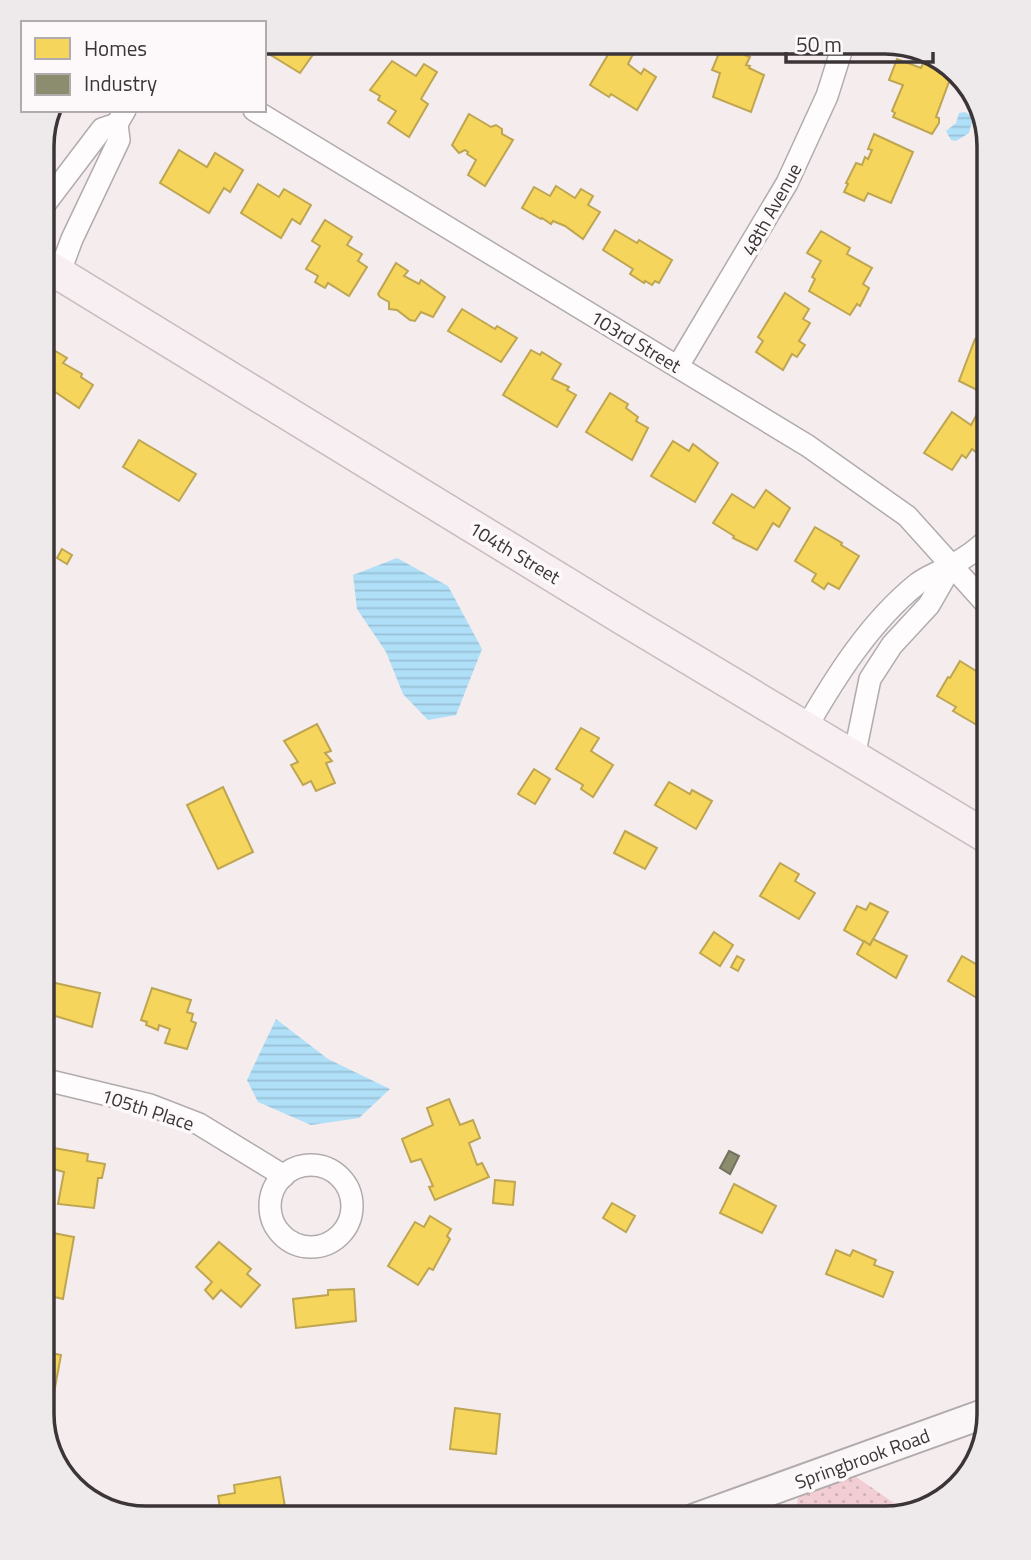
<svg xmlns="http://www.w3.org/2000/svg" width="1031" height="1560" font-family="'Titillium Web',sans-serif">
	<defs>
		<pattern id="grass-dots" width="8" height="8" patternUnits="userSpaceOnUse" patternTransform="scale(1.75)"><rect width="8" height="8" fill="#f2cdd4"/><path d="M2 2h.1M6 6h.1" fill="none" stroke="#d0b1b7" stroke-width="1.8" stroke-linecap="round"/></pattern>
		<pattern id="water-rules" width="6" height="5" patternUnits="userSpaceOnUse" patternTransform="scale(1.75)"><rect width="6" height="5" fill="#b0dff8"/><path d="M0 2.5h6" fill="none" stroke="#98c0d5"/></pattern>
	</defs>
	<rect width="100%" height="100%" fill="#f5ecee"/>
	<polygon fill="url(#grass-dots)" points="852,1474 907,1512 885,1518 796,1518 798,1498"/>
	<g fill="url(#water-rules)">
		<polygon points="965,112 970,115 972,122 969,133 956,141 951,140 946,131 956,123 959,113"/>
		<polygon points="397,558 448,586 482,649 456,715 428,720 403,694 386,652 357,609 353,575"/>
		<polygon points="276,1019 328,1059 390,1089 359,1118 311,1125 258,1102 247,1080"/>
	</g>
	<g fill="#f6d55c" stroke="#bea551" stroke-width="2">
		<polygon points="264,42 295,42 314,53 300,73 264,51"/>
		<polygon points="615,43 633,54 628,64 641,74 644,69 656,77 637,110 611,94 609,97 590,85"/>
		<polygon points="722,46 750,57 746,65 750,66 749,68 764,75 751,112 713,97 720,73 712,70"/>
		<polygon points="926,56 947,65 953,71 936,117 939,118 939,123 932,134 893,117 895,113 892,111 903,85 889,80 897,59 921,68"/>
		<polygon points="392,61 416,76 424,64 437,72 421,99 428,104 409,137 388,123 396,111 378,100 380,96 370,90"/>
		<polygon points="469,114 491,127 496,125 502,129 502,134 513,140 485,186 468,175 476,160 467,154 468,152 465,150 459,153 452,145"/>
		<polygon points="874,134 913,152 891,203 868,193 864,201 844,192 848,184 846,183 856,163 862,165 865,157 868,159 872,150 868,149"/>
		<polygon points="179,150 207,167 215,153 243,170 230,192 224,188 209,213 160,183"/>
		<polygon points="258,184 279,197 284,189 311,205 300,224 292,219 281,238 241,213"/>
		<polygon points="556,186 575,198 581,189 593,196 588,205 600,212 583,239 565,226 553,221 551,224 542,218 541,219 522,208 534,187 550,196"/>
		<polygon points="325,220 352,237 347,245 362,254 358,261 367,267 349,296 328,283 325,288 315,282 318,276 306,269 320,246 312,241"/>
		<polygon points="615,230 637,243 639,240 672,260 659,283 655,281 652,285 645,281 644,283 630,274 633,269 603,250"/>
		<polygon points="821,231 850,248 847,254 872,268 863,284 869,288 860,306 857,304 850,315 809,291 815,279 812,277 821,261 807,253"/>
		<polygon points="396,263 408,271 404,276 419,284 421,280 445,297 433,317 421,312 415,321 410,320 397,310 389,309 389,302 380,297 378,294"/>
		<polygon points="989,271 989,305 986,304 989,294 983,290"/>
		<polygon points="785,293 809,309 803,319 810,323 799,341 805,345 797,357 792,354 783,370 756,352 763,341 758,337"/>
		<polygon points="462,309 495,329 497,326 517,338 501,362 448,331"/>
		<polygon points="975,339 989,345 989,396 959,381"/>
		<polygon points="47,346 67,358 63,363 82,374 81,377 93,385 79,408 42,383 42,354"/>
		<polygon points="531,350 540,355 542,352 561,364 552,379 569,387 567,390 576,395 557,427 503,395"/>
		<polygon points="610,393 628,404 626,408 638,417 636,421 648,428 632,460 586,432"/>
		<polygon points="952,412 971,425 976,416 989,425 989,435 977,453 972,449 966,458 962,455 952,470 924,453"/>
		<polygon points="139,440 196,474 179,501 123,467"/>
		<polygon points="673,441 689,451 693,444 718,463 695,502 651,476"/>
		<polygon points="766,490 790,508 779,527 773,523 757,550 733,538 734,536 713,523 732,494 754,508"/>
		<polygon points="815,527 842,543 841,545 859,556 839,589 828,583 824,589 812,581 816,574 795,561"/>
		<polygon points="62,549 72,555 67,564 57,558"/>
		<polygon points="960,661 989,679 989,728 984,725 982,728 953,711 956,707 937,696 948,677 950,678"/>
		<polygon points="317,724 331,751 325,753 332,761 326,763 335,783 316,791 311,781 303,785 291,765 298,762 284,741"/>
		<polygon points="581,728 599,738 591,751 613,765 593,797 581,789 583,785 556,769"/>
		<polygon points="534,769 550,779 535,804 518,794"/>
		<polygon points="669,782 690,794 692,790 712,801 696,829 655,805"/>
		<polygon points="223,787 253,852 218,869 187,805"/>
		<polygon points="625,831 657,848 645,869 614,853"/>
		<polygon points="780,863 799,874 795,881 815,893 799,919 760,896"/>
		<polygon points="870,903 888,912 870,945 844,930 857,906 866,910"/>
		<polygon points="714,932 733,945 720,966 700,953"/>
		<polygon points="873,939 907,956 896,978 857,954 864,941 870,945"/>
		<polygon points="737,956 744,960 738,971 731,967"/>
		<polygon points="962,956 983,968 986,963 989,965 989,1005 948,981"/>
		<polygon points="42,980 100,993 92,1027 42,1012"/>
		<polygon points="152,988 191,1000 187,1012 193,1014 191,1021 196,1023 187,1049 165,1043 170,1029 159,1025 158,1030 146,1025 147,1022 141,1020"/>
		<polygon points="449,1099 460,1125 473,1120 480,1138 469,1143 477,1165 482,1163 489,1177 435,1200 429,1187 433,1186 421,1159 411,1162 402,1139 433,1125 427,1108"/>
		<polygon points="54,1148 88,1154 87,1161 105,1164 102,1178 98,1178 94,1208 58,1204 64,1172 50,1168"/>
		<polygon points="495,1180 515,1182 513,1205 493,1203"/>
		<polygon points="734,1184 776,1206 762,1233 720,1213"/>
		<polygon points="612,1203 635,1216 626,1232 603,1218"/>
		<polygon points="430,1216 451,1229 447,1236 450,1239 433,1270 429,1268 418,1285 388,1266 415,1222 424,1227"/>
		<polygon points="43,1231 74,1237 63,1299 42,1294"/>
		<polygon points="219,1242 251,1269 247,1274 260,1285 241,1307 221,1290 213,1299 205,1290 212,1282 196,1267"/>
		<polygon points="836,1250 850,1256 853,1250 876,1260 874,1265 893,1272 883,1297 826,1274"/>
		<polygon points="989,1251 989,1267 988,1267 983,1253"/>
		<polygon points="354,1289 356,1321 296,1328 293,1299 328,1295 328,1290"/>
		<polygon points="42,1351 61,1355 51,1409 42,1407"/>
		<polygon points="455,1408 500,1414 496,1454 450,1449"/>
		<polygon points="57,1441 64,1474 56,1465 50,1443"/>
		<polygon points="280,1477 286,1513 265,1518 222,1518 218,1496 235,1493 234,1485"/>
	</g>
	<polygon fill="#8c8c6e" stroke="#74725e" stroke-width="2" points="729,1151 739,1156 730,1174 720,1168"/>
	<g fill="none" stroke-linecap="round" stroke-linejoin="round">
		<g stroke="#b2abad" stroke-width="24">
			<g id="street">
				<polyline points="254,110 808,446 907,516 989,607"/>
				<polyline points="42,208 102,129 117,124"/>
				<polyline points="59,274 72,239 119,140 117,124 125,110"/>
				<polyline points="678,366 787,183 827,96 844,42"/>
				<path d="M806,728C836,676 870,622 917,584C927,576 940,572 950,566C964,559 978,549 989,538"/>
				<polyline points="854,757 870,679 892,645 929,605 952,565"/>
				<polyline points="42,1079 150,1105 199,1124 284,1176"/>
				<circle cx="311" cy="1206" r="41"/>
			</g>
		</g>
		<g stroke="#b2abad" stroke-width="32">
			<polyline id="secondary" points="695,1518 989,1412"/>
		</g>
		<g stroke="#c9babd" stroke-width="35">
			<polyline id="primary" points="42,263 624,619 989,838"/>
		</g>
		<use href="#street" stroke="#fefcfc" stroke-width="21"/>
		<use href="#secondary" stroke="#faf6f7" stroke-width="28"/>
		<use href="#primary" stroke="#f7eff1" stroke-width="32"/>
	</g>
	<g text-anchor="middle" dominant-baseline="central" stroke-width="7" stroke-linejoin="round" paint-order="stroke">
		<g font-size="19" fill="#3c3537" stroke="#fdf9fa">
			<text transform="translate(771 209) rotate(-61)">48th Avenue</text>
			<text transform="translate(636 341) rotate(31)">103rd Street</text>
			<text transform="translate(515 552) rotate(31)">104th Street</text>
			<text transform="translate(148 1109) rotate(18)">105th Place</text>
			<text transform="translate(862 1458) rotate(-20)">Springbrook Road</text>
		</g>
	</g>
	<path d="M0 0H1031V1560H0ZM146 54H885A92 92 0 0 1 977 146V1414A92 92 0 0 1 885 1506H146A92 92 0 0 1 54 1414V146A92 92 0 0 1 146 54Z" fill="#eee9ea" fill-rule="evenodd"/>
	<path fill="none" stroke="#3c3537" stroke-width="3.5" d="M146 54H885A92 92 0 0 1 977 146V1414A92 92 0 0 1 885 1506H146A92 92 0 0 1 54 1414V146A92 92 0 0 1 146 54Z"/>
	<rect x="21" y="21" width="245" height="91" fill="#fdf9fa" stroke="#b0abac" stroke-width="2"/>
	<rect x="35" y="38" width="35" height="21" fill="#f6d55c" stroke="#b0abac" stroke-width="2"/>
	<text x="84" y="56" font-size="21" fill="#3c3537">Homes</text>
	<rect x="35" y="74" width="35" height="21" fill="#8c8c6e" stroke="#b0abac" stroke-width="2"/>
	<text x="84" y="91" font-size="21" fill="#3c3537">Industry</text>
	<path d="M786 52v10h147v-10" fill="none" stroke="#3c3537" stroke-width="3.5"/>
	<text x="796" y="52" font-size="21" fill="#3c3537" stroke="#fdf9fa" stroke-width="5" paint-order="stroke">50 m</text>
</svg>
